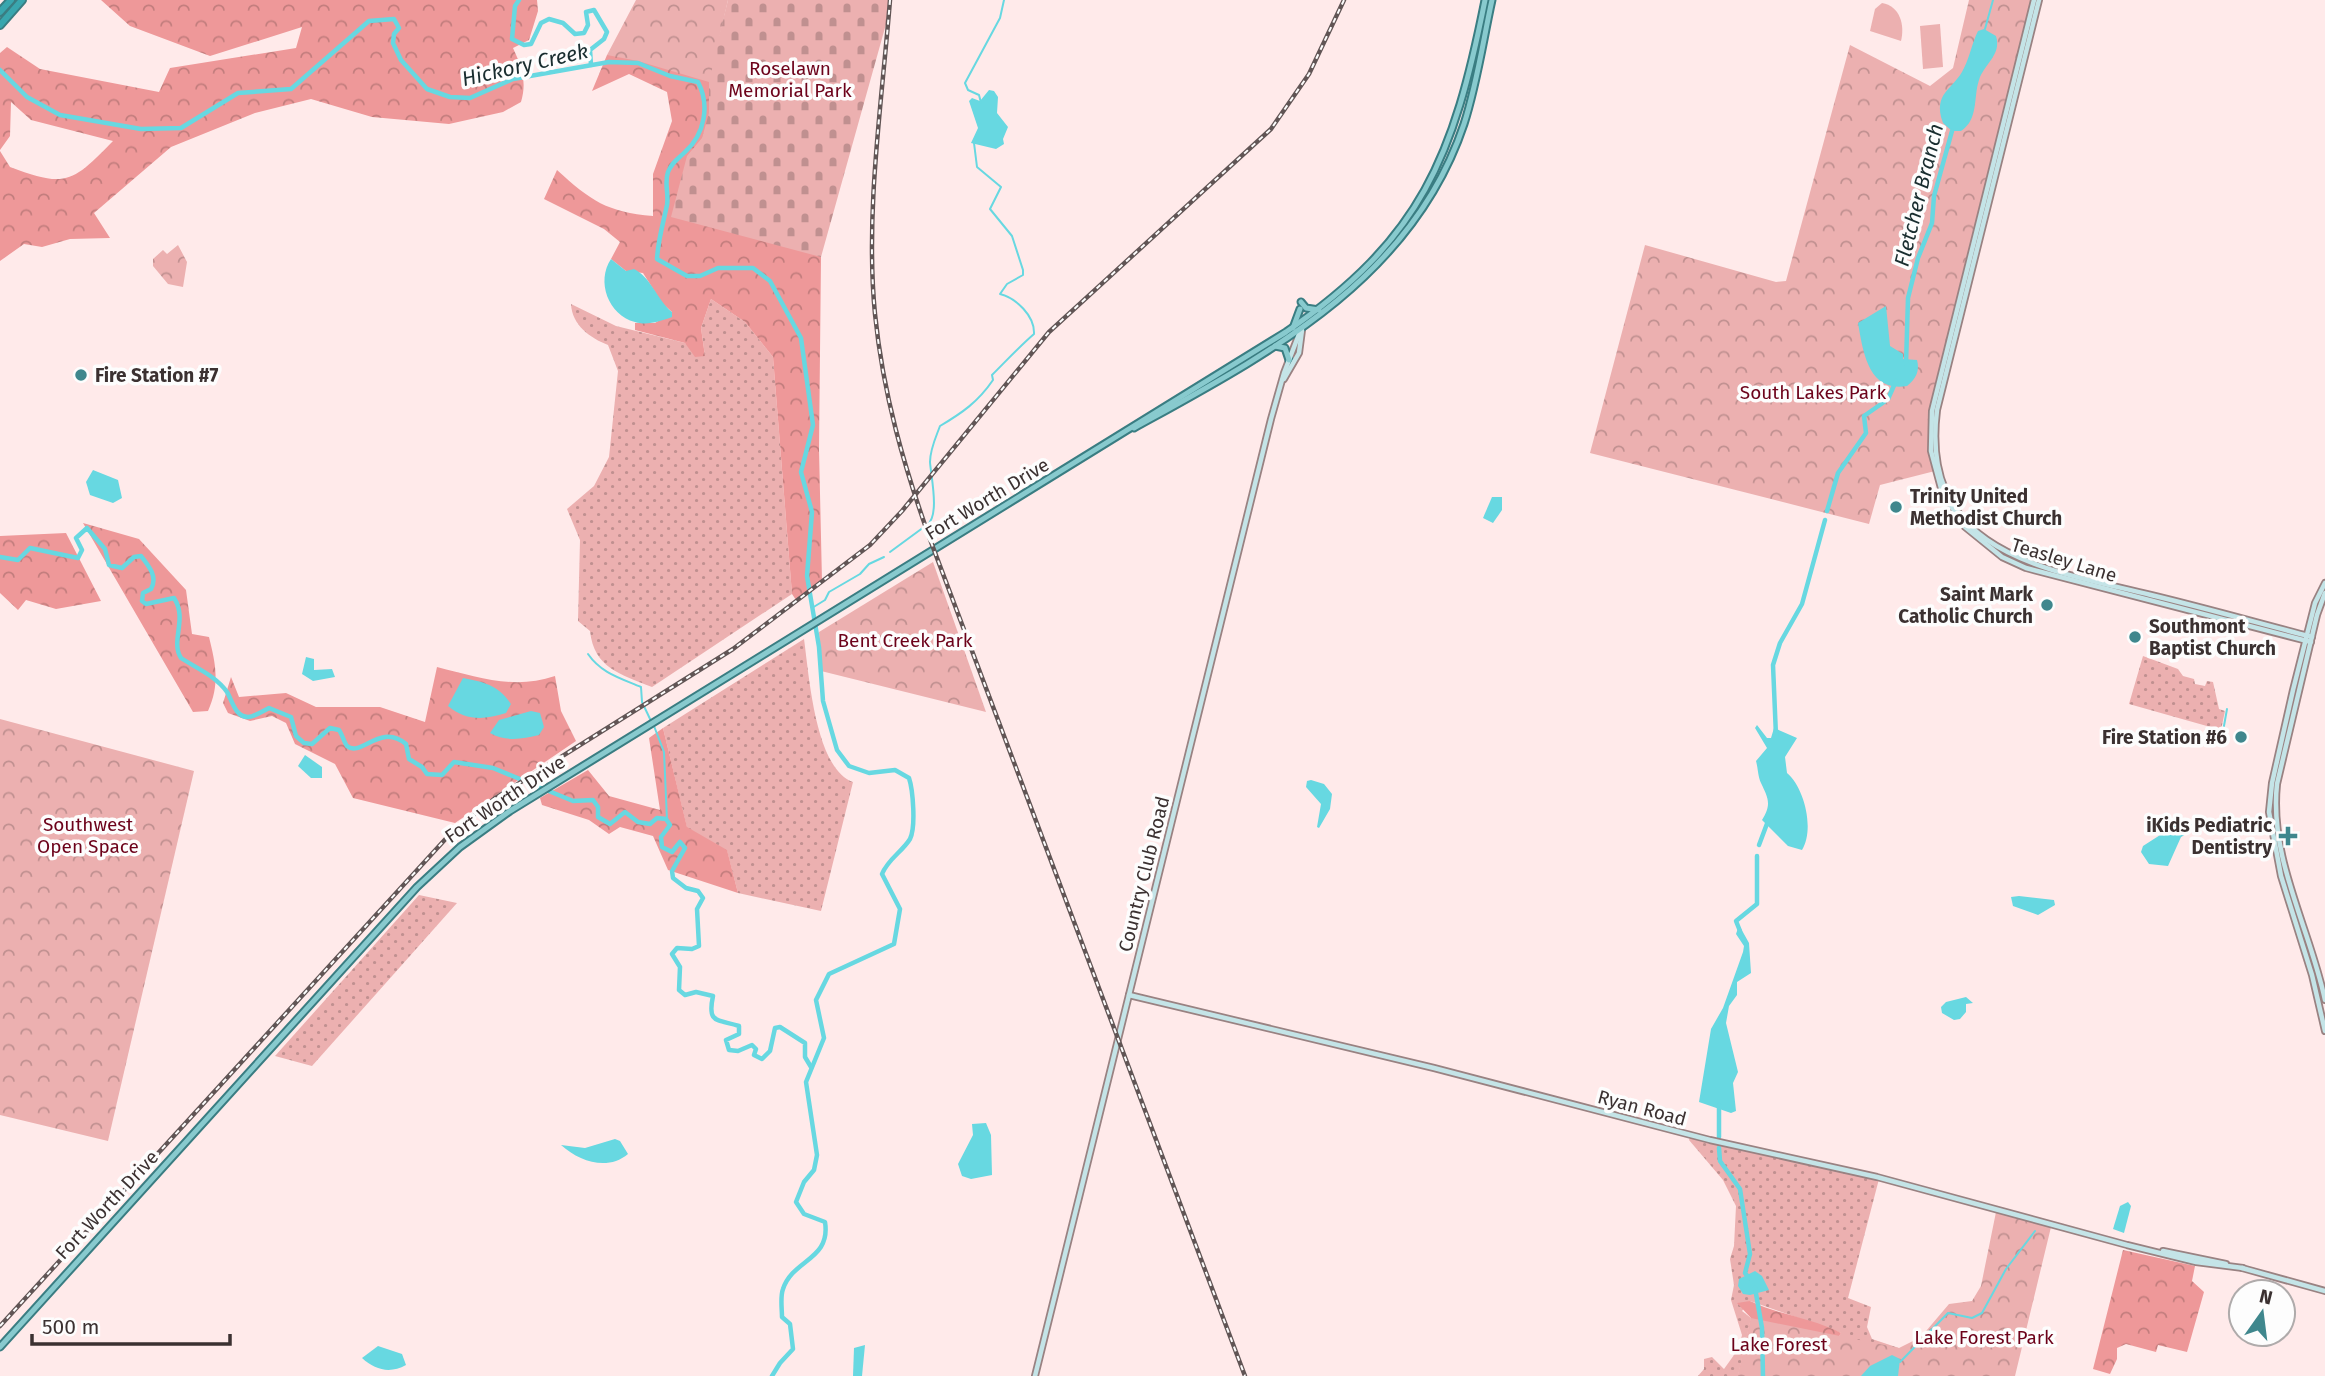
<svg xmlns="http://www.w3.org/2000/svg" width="2325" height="1376" font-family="'Fira Sans',sans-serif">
	<defs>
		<pattern id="grass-dots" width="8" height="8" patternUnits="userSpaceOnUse" patternTransform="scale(1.75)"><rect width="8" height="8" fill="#ecb0b0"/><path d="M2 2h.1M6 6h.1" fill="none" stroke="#c09090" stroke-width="1.8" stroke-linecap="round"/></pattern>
		<pattern id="forest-crowns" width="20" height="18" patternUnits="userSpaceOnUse" patternTransform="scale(1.75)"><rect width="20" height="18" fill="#ee9899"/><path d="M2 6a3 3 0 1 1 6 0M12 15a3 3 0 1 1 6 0" fill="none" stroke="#c27d7d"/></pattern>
		<pattern id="cemetery-stones" width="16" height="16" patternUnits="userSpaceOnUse" patternTransform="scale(1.75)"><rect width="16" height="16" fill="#ecb0b0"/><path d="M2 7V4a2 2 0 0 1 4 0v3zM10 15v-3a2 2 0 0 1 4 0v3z" fill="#c09090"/></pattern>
		<pattern id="park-crowns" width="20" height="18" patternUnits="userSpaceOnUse" patternTransform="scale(1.75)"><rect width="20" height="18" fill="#ecb0b0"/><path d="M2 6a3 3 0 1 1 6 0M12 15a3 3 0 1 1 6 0" fill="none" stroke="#c09090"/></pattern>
	</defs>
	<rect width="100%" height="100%" fill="#ffeaea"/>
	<g fill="url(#grass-dots)">
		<path d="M711,299L745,322L773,357L792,594L652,687C620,674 594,668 590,631L578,621L580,540L567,509L594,486L609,457L618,371L608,345C590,338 572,325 571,304L616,326L685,343L705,356L701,328Z"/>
		<path d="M804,639C809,674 815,769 853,782L821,911L738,893L727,851L687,828L663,728Z"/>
		<polygon points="2143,656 2178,669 2183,676 2194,679 2195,684 2205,686 2207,681 2213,682 2219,709 2225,711 2221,730 2129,704"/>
		<polygon points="419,895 457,903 312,1066 275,1056"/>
		<polygon points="1690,1137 1879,1179 1848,1298 1871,1307 1867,1327 1872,1339 1899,1348 1812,1376 1841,1333 1750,1301 1742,1311 1751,1318 1738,1376 1698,1376 1704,1369 1704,1359 1712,1357 1724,1369 1739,1348 1742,1335 1731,1300 1734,1285 1730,1259 1734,1246 1736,1206 1723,1180 1689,1140"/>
	</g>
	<g fill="url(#forest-crowns)">
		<path d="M101,0H537L538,11L529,40L513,48C522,67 527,82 521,102L503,112L449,124L372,117L311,99L255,113L171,147L94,213L110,238L70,239L42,247L24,244L0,261V151L10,167C66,188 72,183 113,141L31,120L11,102L10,136L0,150V53L7,47L40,69L159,92L170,68L296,48L302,27L210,56L130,26Z"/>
		<path d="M722,38L816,231L821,257L819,449L822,581L796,600L792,594L773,357L745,322L711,299L701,328L705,356L695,357L685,343L635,330V323H655L672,312L662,303L643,273L626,271L611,259L620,242L604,229L544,199L557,170C591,201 607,212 653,216V174L672,121L667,92L629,74L592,91L607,55Z"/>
		<path d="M83,523L139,539L186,590L192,634L209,637C216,665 220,685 208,711L193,712Z"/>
		<polygon points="66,533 101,601 56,609 26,600 18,610 0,593 0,536"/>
		<path d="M437,667C477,677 514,690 555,676L561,711L576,741L455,823L353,798L335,764L295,744L286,723L272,716L250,721L228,713L223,703L231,677L239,697L286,693L316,707H380L425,722Z"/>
		<polygon points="663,728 687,827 727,850 738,893 668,870 653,836 620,827 609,834 589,820 542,805 540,798 588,770 609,796 660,810 649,738"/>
		<polygon points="2123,1250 2195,1266 2192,1281 2204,1292 2187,1352 2158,1345 2156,1352 2126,1344 2117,1348 2117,1359 2110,1374 2093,1369"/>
		<path d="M1750,1301C1779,1315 1812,1318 1841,1333L1836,1341L1738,1376L1751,1318L1737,1303Z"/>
	</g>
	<polygon fill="url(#cemetery-stones)" points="728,0 890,0 888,17 821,257 671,217 687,156 702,138 709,113 709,76"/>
	<g fill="url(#park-crowns)">
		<polygon points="636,0 728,0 709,82 638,61 607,55"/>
		<polygon points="1969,0 2034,0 1934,402 1931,428 1935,471 1880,485 1869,524 1590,453 1645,245 1776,282 1786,281 1850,45 1930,86 1953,68"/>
		<polygon points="178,245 187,262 183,287 168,284 153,266 153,259 163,250 167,254"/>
		<polygon points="933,562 986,712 821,671 819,632"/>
		<polygon points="0,719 194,771 108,1141 0,1115"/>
		<polygon points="1996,1212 2051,1227 2015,1376 1738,1376 1751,1318 1899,1348 1921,1337 1949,1304 1972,1301 1981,1286"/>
	</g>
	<g fill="#ecb0b0">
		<path d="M1882,3C1900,6 1905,25 1901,41L1870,31L1875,9Z"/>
		<polygon points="1940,24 1943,67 1923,69 1920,26"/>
	</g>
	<g fill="#67d8e1">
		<path d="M1984,29L1996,36C2002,55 1984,64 1979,80C1973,98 1979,119 1961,131H1952L1943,123C1932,92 1954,90 1964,68C1970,56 1972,43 1978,31Z"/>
		<polygon points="989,90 994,91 998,97 997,113 1008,127 1003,139 1004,144 996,149 971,143 978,128 969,101 972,98 980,101"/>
		<path d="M611,259L626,271L634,269C651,277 657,300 672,312V317C661,321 647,326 635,322C608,315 596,281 611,259Z"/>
		<path d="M1886,306L1890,346L1903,354V359L1917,360C1920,371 1916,379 1907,386C1868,393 1863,351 1858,323Z"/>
		<polygon points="93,470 118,480 122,498 113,503 90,495 86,482"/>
		<polygon points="1492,497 1502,497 1502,510 1493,523 1483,518"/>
		<polygon points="306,657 314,659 314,670 332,669 335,677 313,681 302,674"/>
		<path d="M463,678C484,682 498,685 511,704L506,713C484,720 466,721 448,706Z"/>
		<path d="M531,711L540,713L544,727L539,735C522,739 506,742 490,733L499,720Z"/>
		<path d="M1757,725L1767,738H1771L1774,728L1797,738L1785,757L1787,773C1804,787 1815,829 1802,850L1788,846L1762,820C1772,804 1768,798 1761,783C1758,777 1758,768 1756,761L1767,748L1755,728Z"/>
		<polygon points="305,755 322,767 322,778 311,778 298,766"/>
		<polygon points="1311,780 1324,784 1332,794 1330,809 1319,828 1317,827 1321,804 1306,787 1307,781"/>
		<polygon points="2182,821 2199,827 2181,837 2168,866 2149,864 2141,852 2143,846"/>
		<polygon points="2019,896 2054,900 2055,905 2038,915 2013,906 2011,897"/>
		<polygon points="1739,925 1749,943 1751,973 1737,982 1737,995 1729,1006 1726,1023 1738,1072 1733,1083 1736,1111 1731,1113 1699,1102 1711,1029 1723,1008 1743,952 1744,946 1736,934"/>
		<polygon points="1966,997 1973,1003 1966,1004 1966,1012 1960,1019 1954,1020 1942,1013 1941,1007 1946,1002"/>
		<polygon points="986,1123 991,1135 992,1175 971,1179 962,1176 958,1164 973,1135 972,1124"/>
		<path d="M615,1139L620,1141L628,1154C608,1171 580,1162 561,1145L585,1148Z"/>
		<polygon points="2128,1202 2131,1206 2124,1233 2113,1229 2120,1206"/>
		<polygon points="1755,1271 1762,1276 1769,1290 1750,1295 1743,1294 1738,1286 1739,1279"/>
		<polygon points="865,1345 862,1376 853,1376 854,1348"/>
		<path d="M378,1346L402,1354L406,1365C390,1374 375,1370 362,1358Z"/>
		<polygon points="1892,1355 1900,1359 1898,1376 1861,1376 1870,1366"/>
	</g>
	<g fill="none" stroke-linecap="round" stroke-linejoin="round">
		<g stroke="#67d8e1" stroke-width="2">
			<polyline points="1985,29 1993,0"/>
			<polyline points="981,103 979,95 968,90 965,83 1000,18 1004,0"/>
			<path d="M927,525C940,516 931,477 930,462C930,449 936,437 940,426C962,413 978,402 993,380L992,375C1006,361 1020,346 1034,334C1035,316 1016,298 1000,294L1007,284L1023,275V270L1012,236L990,209L1001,187L977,167L974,143"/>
			<polyline points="890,552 924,527"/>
			<polyline points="812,608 825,600 829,592 860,574 869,564 884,557"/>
			<path d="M588,654C601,673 620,678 641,687L642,702L651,721"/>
			<polyline points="654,726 664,752 667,820"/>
			<polyline points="2222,737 2227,709"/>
			<polyline points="1900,1362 1948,1313 1972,1318 1982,1313 2006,1269 2035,1231"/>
		</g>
		<g stroke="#67d8e1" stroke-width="4.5">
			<polyline points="519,0 515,6 512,39 524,45 531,44 541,23 549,19 563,23 575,34 584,33 588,25 586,12 594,10 607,32 604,39 590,50 591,65"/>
			<path d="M0,70L27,97L60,115L141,129L181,128L238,93L291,89L369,21L394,19L399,28L394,34L393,43L401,60L427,89L450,97L470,98L513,79L609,62L638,63L670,76L698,82C710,105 705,134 685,152C677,160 672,162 668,172C664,183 669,194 667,205C663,224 658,240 657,259L687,276H700L718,268H753L770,281L801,338L813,425L801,472L812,512L807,576L819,647L823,701L837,750L849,766L869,773L895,770L909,778C913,790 916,827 910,839C902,852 888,859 882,874L900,909L894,944L829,974L816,1000L824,1038L806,1082L817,1155L814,1170L804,1182L796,1202L804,1214L825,1222C831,1260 793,1259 783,1289C780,1297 782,1309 782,1317L790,1324L793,1349L780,1363L772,1376"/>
			<polyline points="1906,364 1908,298 1918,258 1932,223 1934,196 1952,131"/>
			<polyline points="1888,399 1896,381"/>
			<polyline points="1827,511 1838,473 1866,433 1864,416 1884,402"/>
			<path d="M0,557L18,560L30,548L78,558L82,550L76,538L87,528L105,549L109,565L122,568L134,557L141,556C149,566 158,577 151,589L143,593L142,601L146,604L174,598C188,619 170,641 181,658C196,668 216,676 227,692C232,700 235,717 248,717C254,717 263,711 269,708L291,717L296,736L304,743L312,744L330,728L339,730C342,734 344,742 347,746C361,758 380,722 406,744L409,759L422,767L427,774L442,775L454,762L493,768L573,801L593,800L598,807V817L610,824L625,812L638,822L650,824L657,818L666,819L670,825L661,837L662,847L672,852L680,842L685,848L672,871L673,878L686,888L698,891L703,898L697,909L699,946L692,949L677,948L672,954L680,967L679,990L685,995L696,992L713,996C707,1024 717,1019 739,1026V1034L726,1040L729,1050L738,1051L752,1045L756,1049L754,1055L762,1059L770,1051L775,1028L780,1027L805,1043V1057L811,1067"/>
			<polyline points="1776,736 1773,665 1780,643 1802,604 1825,520"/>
			<polyline points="1759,845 1768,821"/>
			<polyline points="1740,931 1736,921 1757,904 1757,856"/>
			<polyline points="1719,1137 1719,1105"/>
			<polyline points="1719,1148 1720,1161 1740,1189 1750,1254 1745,1273 1749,1278"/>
			<polyline points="1755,1288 1762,1328 1763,1376"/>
		</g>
		<g stroke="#998282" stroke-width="8">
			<g id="secondary">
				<polyline points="2034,0 1932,411 1931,451 1942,492 1965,527 2002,557 2026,568 2311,642"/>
				<path d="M2039,0L1937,410C1919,554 2046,569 2151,595C2205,608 2258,623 2312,637"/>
				<polyline points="1284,379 1299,353 1302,330"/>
				<polyline points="2325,583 2315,603 2293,690 2272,783 2269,812 2281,876 2312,975 2325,1031"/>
				<path d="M2325,593L2317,615L2277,784C2269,859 2310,928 2325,1000"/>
				<polyline points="1129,995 1434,1068 1710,1140 1877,1177 2127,1245 2196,1262 2243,1268"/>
				<polyline points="2163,1251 2226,1264"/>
				<polyline points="2242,1268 2325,1291"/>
				<polyline points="1035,1376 1271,419 1284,373 1301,329"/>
			</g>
		</g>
		<g stroke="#3a7d82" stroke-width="9">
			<g id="primary">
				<polyline points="1301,302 1306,308 1319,310"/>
				<polyline points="1293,328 1300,309"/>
				<polyline points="1275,346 1285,348 1289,360"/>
				<path d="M1134,428C1268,354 1412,280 1464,124C1477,84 1483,41 1492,0"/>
				<path d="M0,1347L417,887L460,847L510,811L1286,332C1422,239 1454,156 1485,0"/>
			</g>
		</g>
		<g stroke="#3a7d82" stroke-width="10">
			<g id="motorway">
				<polyline points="0,12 11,0"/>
				<polyline points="0,25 22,0"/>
			</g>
		</g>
		<use href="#secondary" stroke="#c4e4e7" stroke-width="4.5"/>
		<use href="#primary" stroke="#88cace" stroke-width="5"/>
		<use href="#motorway" stroke="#39a6ae" stroke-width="6"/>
		<g stroke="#615555" stroke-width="4.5">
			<g id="rail">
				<path d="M890,0C882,102 865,213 875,314C883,394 904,467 931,542L1245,1376"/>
				<polyline points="0,1326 451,833 494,799 733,649 870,545 902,511 1049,332 1271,129 1309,74 1344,0"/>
			</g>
		</g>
		<use href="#rail" stroke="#fdfdfd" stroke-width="2" stroke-dasharray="5" stroke-linecap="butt"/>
	</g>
	<g fill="#3f878d" stroke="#fdfdfd" stroke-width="2.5">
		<circle cx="81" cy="375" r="7"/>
		<circle cx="1896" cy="507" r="7"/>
		<circle cx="2047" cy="605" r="7"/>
		<circle cx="2135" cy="637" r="7"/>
		<circle cx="2241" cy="737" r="7"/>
		<path d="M2284.5 825.5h7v7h7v7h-7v7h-7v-7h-7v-7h7z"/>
	</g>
	<g text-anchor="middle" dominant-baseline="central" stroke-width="7" stroke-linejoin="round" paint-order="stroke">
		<g font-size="19" fill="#6c021a" stroke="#fdfdfd">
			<text x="790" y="68">Roselawn<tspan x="790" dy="22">Memorial Park</tspan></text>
			<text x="1813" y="392">South Lakes Park</text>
			<text x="905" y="640">Bent Creek Park</text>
			<text x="88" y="824">Southwest<tspan x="88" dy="22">Open Space</tspan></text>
			<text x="1984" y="1337">Lake Forest Park</text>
			<text x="1779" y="1344">Lake Forest</text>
		</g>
		<g font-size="19" font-weight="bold" fill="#3b3131" stroke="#fdfdfd" text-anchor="start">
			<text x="95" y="375">Fire Station #7</text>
			<text x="1910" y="496">Trinity United<tspan x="1910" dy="22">Methodist Church</tspan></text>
			<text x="2033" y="594" text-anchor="end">Saint Mark<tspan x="2033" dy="22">Catholic Church</tspan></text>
			<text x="2149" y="626">Southmont<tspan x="2149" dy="22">Baptist Church</tspan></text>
			<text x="2227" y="737" text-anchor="end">Fire Station #6</text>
			<text x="2272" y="825" text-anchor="end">iKids Pediatric<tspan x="2272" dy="22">Dentistry</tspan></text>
		</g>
		<g font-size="19" fill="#3b3131" stroke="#fdfdfd">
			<text transform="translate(987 499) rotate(-31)">Fort Worth Drive</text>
			<text transform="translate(2064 560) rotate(17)">Teasley Lane</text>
			<text transform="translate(505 799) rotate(-34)">Fort Worth Drive</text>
			<text transform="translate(1144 874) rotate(-76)">Country Club Road</text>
			<text transform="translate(1642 1108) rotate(15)">Ryan Road</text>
			<text transform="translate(107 1205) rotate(-47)">Fort Worth Drive</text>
		</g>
		<g font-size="21" font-style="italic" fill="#192d2f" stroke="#fdfdfd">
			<text transform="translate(525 65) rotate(-13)">Hickory Creek</text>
			<text transform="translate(1919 195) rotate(-76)">Fletcher Branch</text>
		</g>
	</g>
	<g transform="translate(2262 1313) rotate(14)"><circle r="33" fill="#fdfdfd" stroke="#afabab" stroke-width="2"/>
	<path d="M0-5L12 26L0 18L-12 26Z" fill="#3f878d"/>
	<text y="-10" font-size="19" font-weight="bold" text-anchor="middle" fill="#3b3131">N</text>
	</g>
	<path d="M32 1334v10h198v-10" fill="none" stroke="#3b3131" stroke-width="3.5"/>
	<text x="42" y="1334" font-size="21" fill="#3b3131" stroke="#fdfdfd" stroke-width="5" paint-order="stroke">500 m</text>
</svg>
